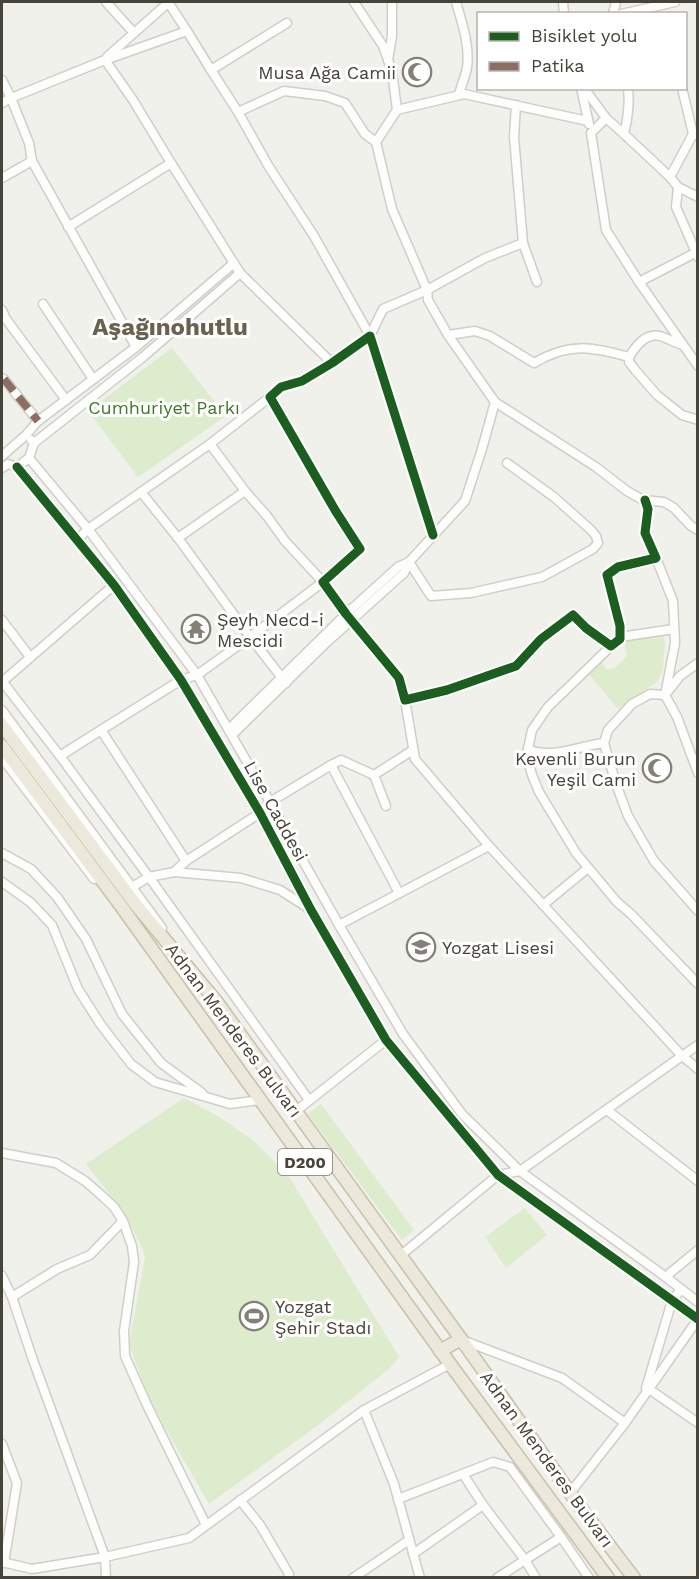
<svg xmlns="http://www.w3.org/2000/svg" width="699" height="1579" font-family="'Work Sans',sans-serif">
	<rect width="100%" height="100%" fill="#f1f1ec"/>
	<g fill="#dceccd">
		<polygon points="172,348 226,416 138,477 88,411"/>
		<polygon points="663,633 665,643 663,669 658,681 618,709 588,673 600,660 607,670 615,668 627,656 624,639"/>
		<path d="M184,1098L218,1116L253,1140L288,1175L399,1357L390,1368L321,1423L209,1504L167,1431L147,1393L129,1344L145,1257C138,1229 104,1187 86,1164Z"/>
		<polygon points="321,1104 414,1230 402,1240 308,1114"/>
		<polygon points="525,1208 547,1235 506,1268 485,1237"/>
	</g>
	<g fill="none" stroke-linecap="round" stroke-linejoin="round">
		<g stroke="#cfcec9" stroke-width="11">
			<g id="minor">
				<polyline points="106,2 134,33"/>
				<polyline points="168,2 187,31"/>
				<polyline points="354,2 383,46 392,71 397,110"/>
				<path d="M456,2C462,23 470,45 467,68C465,77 461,86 459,95"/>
				<polyline points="563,2 564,14"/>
				<polyline points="613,14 616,2"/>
				<polyline points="621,14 675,2"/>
				<polyline points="107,57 169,2"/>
				<polyline points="105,60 187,31 211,70"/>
				<polyline points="388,60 392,36 392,2"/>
				<polyline points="2,80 11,98 105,60 133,100 171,163 68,227"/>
				<polyline points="581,88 589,124"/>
				<polyline points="584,88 606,118 624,134 670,177 678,187 676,207 698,257"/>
				<polyline points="682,88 693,134 698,136"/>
				<polygon points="284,91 325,96 345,103 365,134 376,142 392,209 427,290 383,309 370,336 314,236 269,167 238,112"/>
				<polyline points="2,103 11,98 29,143 32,161 2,178"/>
				<polyline points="516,105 514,137 523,243 485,258 427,290 428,300 448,335 495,402 596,467 627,491 643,500 664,502 674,508 691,526 698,530"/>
				<polyline points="238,112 211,70 287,23"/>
				<polyline points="606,118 591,133 606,230 639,282 698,366"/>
				<path d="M624,134C628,118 630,104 628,88"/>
				<polyline points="376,142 397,110 464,94 588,121"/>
				<polyline points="32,161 136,347"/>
				<polyline points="670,177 693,134"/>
				<polyline points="678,187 698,197"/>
				<polyline points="523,243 537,282"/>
				<polyline points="240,273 332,363"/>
				<polyline points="639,282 695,253"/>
				<polyline points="43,304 93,379"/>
				<polyline points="2,310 6,319 66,400"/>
				<path d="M448,335L475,331L490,336L534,363C569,342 591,347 629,357C636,346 645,333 660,336C667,338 675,343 683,345"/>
				<polyline points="629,357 629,362 636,371 657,395 682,415 698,420"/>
				<polyline points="4,379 38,421"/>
				<polyline points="495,402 482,449 465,501 409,562 431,596 471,593 542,577 593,549 598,543 596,536 591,530 554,497 507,463"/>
				<polyline points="34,443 143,357 240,273 171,163"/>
				<polyline points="2,456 26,435 38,421 136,347 234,263"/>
				<polyline points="29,458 88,529 197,675 270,802 339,925 403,1034 462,1114 520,1171 667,1278 698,1302"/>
				<polyline points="17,467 114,585 181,680 260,813 311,910 386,1040 498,1175 698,1319"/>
				<polyline points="2,468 8,464 17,467 29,458 34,443 31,440"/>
				<polyline points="245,491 267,516 285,541 323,582 250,637 286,683"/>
				<polyline points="433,535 370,336 332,363 302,381 281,387 270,397 335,510 360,549 323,582 346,614 399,678 405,700 447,690 516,666 541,639 573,615 586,628 611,646 620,639 620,626 607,575 618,567 656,558 645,533 648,509 645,500"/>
				<polyline points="178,538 245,491 210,444 270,397"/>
				<polyline points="77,540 88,529 141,492"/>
				<polyline points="656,558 673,601 675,643 665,695"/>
				<polyline points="2,620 30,657"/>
				<polyline points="620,637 674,629"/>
				<polyline points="2,681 60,756 101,730 186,861 174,872 241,878 280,890 308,908"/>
				<polyline points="2,682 114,585"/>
				<polyline points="665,695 680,676 698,663"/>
				<polyline points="2,710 162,928"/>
				<polyline points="229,729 346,614 398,567 409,562"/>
				<polyline points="101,730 181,680 197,675 250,637 178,538 141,492 210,444"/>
				<polyline points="232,735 326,643 404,573 409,562"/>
				<polyline points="604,743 608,730 632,704 650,694 665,695 677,717 698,773"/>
				<polyline points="528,749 532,730 548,707 611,646"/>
				<polyline points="60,756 149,877 132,887"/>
				<polyline points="2,758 94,879"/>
				<polyline points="331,765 341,760 374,775 413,750"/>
				<polyline points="374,775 386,806"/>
				<polyline points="2,853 31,869 57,897 86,939 122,1014 161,1063 202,1093"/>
				<polyline points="186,861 260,813 270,802 331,765 399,893"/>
				<polyline points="174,872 149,877 309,1100"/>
				<polyline points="2,882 30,902 52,925 78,989 101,1025 131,1064 155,1082 230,1104 260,1100"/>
				<polyline points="543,905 588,868"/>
				<path d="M698,911L654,861L628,816L616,784L604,743C581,745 551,760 528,749V760L532,775L539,792L576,853L617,902L631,914L698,984"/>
				<polyline points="339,925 489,846 415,759 405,700"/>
				<polyline points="698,1045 682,1056 698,1069"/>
				<polyline points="607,1110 698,1181"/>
				<polyline points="296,1111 386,1040"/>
				<polyline points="2,1153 56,1163 85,1181 100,1194 114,1207 123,1221 132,1246 134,1262 124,1331 125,1356 146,1403 206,1525"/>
				<polyline points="400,1256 498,1175 520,1171 682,1056 489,846"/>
				<polyline points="2,1276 12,1297 33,1360 105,1557 106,1578"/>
				<polyline points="667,1278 670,1273 698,1250"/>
				<polyline points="12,1297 57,1269 90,1255 123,1221"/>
				<polyline points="462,1340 562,1378 625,1423 698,1319"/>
				<polyline points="646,1388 672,1301 681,1289"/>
				<polyline points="649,1389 698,1423"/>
				<polyline points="364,1410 450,1364"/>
				<polyline points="2,1444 17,1483 4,1563"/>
				<polyline points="463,1474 483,1505"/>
				<polyline points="570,1493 625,1423"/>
				<polyline points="398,1499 493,1462 510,1467 561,1537 525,1560 536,1578"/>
				<polyline points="240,1500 260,1525 289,1574 288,1578"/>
				<polyline points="561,1537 589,1578"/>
				<polyline points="413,1554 483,1505 525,1560 497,1578"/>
				<polyline points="2,1562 32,1569 105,1557 189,1538 364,1410 394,1484 420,1578"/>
				<polyline points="353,1578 409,1540"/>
			</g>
		</g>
		<g stroke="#c8c0a8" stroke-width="15">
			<g id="highway">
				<polyline points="2,725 136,905 216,1001 461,1339"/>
				<polyline points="2,746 121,906 450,1364 608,1578"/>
				<polyline points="440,1351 461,1339 583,1511 634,1578"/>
			</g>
		</g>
		<use href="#minor" stroke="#fdfdfc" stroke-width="8"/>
		<use href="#highway" stroke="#ece8db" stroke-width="12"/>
		<polyline stroke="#8d6e63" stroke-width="8" stroke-dasharray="15 8" stroke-linecap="butt" points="4,379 38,421"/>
		<g stroke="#fff" stroke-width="13">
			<g id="cycleway">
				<polyline points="17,467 114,585 181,680 260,813 311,910 386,1040 498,1175 698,1319"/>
				<polyline points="433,535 370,336 332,363 302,381 281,387 270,397 335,510 360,549 323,582 346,614 399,678 405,700 447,690 516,666 541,639 573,615 586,628 611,646 620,639 620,626 607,575 618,567 656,558 645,533 648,509 645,500"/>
			</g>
		</g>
		<use href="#cycleway" stroke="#1b5e20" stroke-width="9"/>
	</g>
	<defs>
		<g id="mosque-ring" transform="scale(1.5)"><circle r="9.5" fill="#fff" stroke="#838077" stroke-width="1.5"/><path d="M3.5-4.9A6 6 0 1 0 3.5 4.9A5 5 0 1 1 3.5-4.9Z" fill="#838077"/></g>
		<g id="temple-ring" transform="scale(1.5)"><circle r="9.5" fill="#fff" stroke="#838077" stroke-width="1.5"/><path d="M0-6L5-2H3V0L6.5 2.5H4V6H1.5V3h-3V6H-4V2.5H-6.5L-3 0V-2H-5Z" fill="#838077"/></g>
		<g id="school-ring" transform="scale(1.5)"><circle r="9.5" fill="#fff" stroke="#838077" stroke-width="1.5"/><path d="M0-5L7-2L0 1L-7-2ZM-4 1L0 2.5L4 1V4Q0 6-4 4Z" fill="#838077"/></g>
		<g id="stadium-ring" transform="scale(1.5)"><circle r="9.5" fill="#fff" stroke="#838077" stroke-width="1.5"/><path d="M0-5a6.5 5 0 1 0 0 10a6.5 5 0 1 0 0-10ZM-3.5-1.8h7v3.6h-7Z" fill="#838077"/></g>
	</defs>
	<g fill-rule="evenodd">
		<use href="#mosque-ring" x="417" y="72"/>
		<use href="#temple-ring" x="196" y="629"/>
		<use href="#mosque-ring" x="657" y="768"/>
		<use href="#school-ring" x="421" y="947"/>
		<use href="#stadium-ring" x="254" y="1316"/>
	</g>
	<g text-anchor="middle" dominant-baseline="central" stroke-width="6" stroke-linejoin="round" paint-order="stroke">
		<rect fill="#fff" stroke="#7f7b74" stroke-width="1.5" x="278" y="1149" width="54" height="26" rx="4.5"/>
		<g font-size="16" font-weight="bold" fill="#484338">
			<text x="305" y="1162">D200</text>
		</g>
		<g font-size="18" fill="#484338" stroke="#fff" text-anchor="start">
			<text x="396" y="72" text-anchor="end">Musa Ağa Camii</text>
			<text x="217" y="619">Şeyh Necd-i<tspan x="217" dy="21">Mescidi</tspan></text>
			<text x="636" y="758" text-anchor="end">Kevenli Burun<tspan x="636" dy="21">Yeşil Cami</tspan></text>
			<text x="442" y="947">Yozgat Lisesi</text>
			<text x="275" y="1306">Yozgat<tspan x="275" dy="21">Şehir Stadı</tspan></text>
		</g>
		<g font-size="18" fill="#41782c" stroke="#fff">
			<text x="164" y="407">Cumhuriyet Parkı</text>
		</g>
		<g font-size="18" fill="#484338" stroke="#fff">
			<text transform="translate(276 811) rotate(61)">Lise Caddesi</text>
			<text transform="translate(234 1030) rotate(53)">Adnan Menderes Bulvarı</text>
			<text transform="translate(547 1459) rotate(54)">Adnan Menderes Bulvarı</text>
		</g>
		<g font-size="24" font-weight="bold" fill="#6a624f" stroke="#fff">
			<text x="170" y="327">Aşağınohutlu</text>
		</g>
	</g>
	<rect width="699" height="1579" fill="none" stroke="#484338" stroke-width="6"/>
	<rect x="477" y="12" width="210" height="78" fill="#ffffff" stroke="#b6b4af" stroke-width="1.5"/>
	<rect x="489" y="32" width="30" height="9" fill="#1b5e20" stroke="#b6b4af" stroke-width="1.5"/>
	<text x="531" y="42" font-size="18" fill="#484338">Bisiklet yolu</text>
	<rect x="489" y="62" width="30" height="9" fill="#8d6e63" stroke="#b6b4af" stroke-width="1.5"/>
	<text x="531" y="72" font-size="18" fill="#484338">Patika</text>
</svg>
